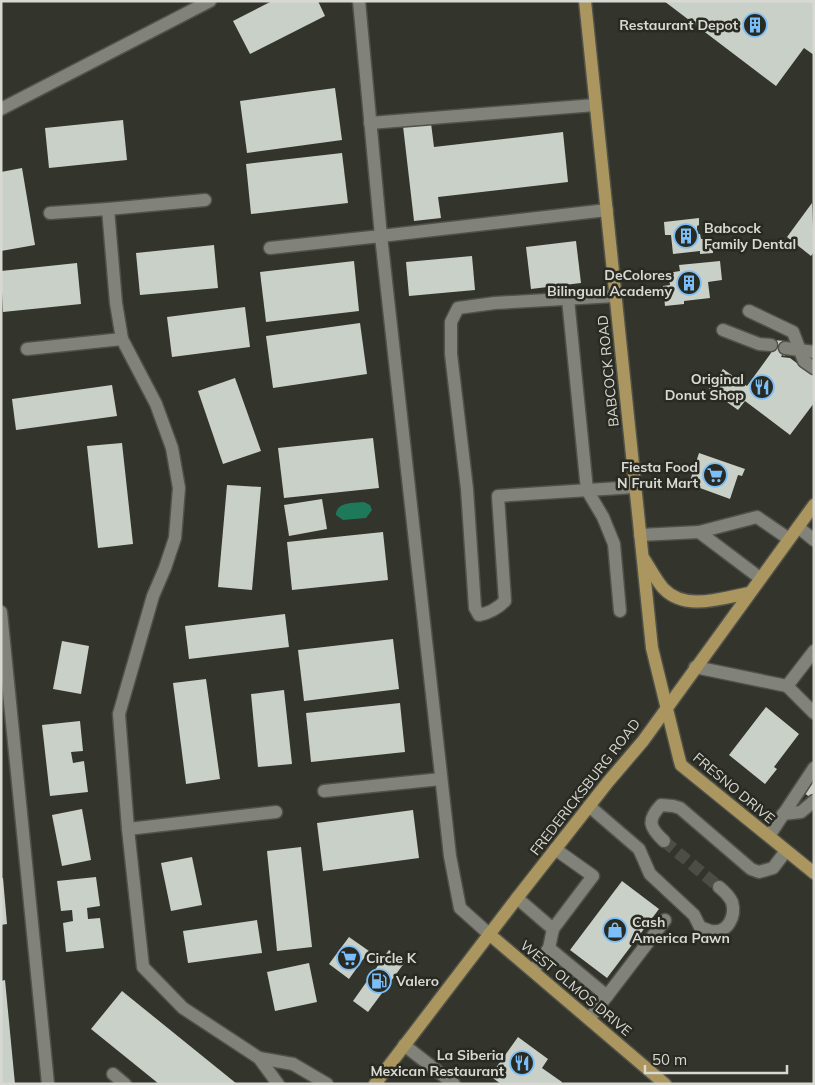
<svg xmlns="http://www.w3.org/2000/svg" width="815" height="1085" font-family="Mulish,sans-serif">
	<rect width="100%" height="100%" fill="#33342c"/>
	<path fill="#1e785a" d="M364,502L370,505L372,510L366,518L343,520L336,515C336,502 353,503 364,502Z"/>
	<g fill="#c9d0c8">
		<polygon points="272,1 318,1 325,16 250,54 233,21"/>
		<polygon points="664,1 814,1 814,55 804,48 776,86"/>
		<polygon points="335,88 342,140 247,153 240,101"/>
		<polygon points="123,120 127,160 49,168 45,128"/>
		<polygon points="431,123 434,147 563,132 568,182 438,197 441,218 414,221 403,126"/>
		<polygon points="342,153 348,203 251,214 246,164"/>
		<polygon points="22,168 35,245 1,251 1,172"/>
		<polygon points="812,203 814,252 811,256 787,237"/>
		<polygon points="699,218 699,225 697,226 697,234 700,234 701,239 712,238 713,253 700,254 700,251 673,254 671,235 665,235 664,222"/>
		<polygon points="576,241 581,283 531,289 526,247"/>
		<polygon points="214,245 218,288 140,295 136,253"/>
		<polygon points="472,256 475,290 409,296 406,262"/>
		<polygon points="354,261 359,311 266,322 260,272"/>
		<polygon points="720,261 722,280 708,282 710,298 684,301 684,304 665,306 663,286 670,285 668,273 680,271 679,265"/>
		<polygon points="77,263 81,304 3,312 1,271"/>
		<polygon points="245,307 250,347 172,357 167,317"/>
		<polygon points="360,323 367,374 273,388 266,336"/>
		<polygon points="772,340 786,341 785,356 782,355 781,357 790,358 814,376 814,403 790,435 745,401 738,410 709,389 723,369 747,386 771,353"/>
		<polygon points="235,378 261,451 223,464 198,391"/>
		<polygon points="112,385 117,416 16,430 12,399"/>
		<polygon points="373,438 379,488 284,498 278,448"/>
		<polygon points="122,443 133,544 98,548 87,446"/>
		<polygon points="699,453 745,469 742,476 738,475 730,499 689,484"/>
		<polygon points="227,485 261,487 252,590 218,587"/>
		<polygon points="322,499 327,529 289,536 284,505"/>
		<polygon points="383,532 388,580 292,590 287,542"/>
		<polygon points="285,614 289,647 189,659 185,626"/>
		<polygon points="393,639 399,689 304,701 298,650"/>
		<polygon points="62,641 89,646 81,694 53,689"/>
		<polygon points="206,679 220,779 186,784 173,683"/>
		<polygon points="284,690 292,764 258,767 251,694"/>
		<polygon points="400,703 405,752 311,762 306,713"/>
		<polygon points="766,707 799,734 774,767 777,769 765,784 729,755"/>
		<polygon points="80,721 83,751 71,752 73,763 84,761 88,792 50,796 42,725"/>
		<polygon points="814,781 814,800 804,793"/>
		<polygon points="82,809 91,860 62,866 52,815"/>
		<polygon points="413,810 419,858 323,871 317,823"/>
		<polygon points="301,847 312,947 277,951 267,851"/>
		<polygon points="192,857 202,905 171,911 161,863"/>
		<polygon points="96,877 100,906 87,908 88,919 100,918 104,948 66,952 63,923 73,921 72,910 61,911 57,881"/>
		<polygon points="1,878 3,878 7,924 1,925"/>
		<polygon points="622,881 659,909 607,978 570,950"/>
		<polygon points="257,920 262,953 188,963 183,931"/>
		<polygon points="349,937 369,951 349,979 329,964"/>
		<polygon points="389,950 405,962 368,1012 353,1001"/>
		<polygon points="309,963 317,1002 275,1011 267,972"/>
		<polygon points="5,980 15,1084 1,1084 1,981"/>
		<polygon points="122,991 237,1084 159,1084 91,1029"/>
		<polygon points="518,1037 548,1059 542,1068 562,1082 561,1084 501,1084 490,1076"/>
	</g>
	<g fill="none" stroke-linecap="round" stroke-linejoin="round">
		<polyline stroke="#4c4d45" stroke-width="12" stroke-dasharray="12 6" stroke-linecap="butt" points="664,841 719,887"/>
		<g stroke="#505149" stroke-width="15">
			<g id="minor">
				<polyline points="359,1 381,236 607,210"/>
				<polyline points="1,109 210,1"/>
				<polyline points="370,123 595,105"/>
				<polyline points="205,200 108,209 116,303 122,339 156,404 172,448 179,488 175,538 165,568 153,596 119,714 128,829 143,967 183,1008 259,1058 278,1084"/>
				<polyline points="50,213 108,209"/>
				<polyline points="270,248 381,236 450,856 460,908 489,934"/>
				<path d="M615,296L495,303L458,308L451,322V354L467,489L475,608L479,615C490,613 497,609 505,601L498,496L635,487"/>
				<polyline points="568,299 587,490 603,517 614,544 620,611"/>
				<polyline points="749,311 793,332 804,361 814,368"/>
				<polyline points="723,330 759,344 771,345"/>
				<polyline points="785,348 814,352"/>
				<polyline points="27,349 122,339"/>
				<polyline points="798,527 814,540"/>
				<polyline points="699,532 757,517 789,539"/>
				<polyline points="640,535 699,532 760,578"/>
				<polyline points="1,612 48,1084"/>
				<polyline points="695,667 787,686 814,713"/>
				<polyline points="787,686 814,651"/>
				<polyline points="324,791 441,779"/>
				<path d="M589,806L639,849L650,874L694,915L700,927C703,928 707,930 711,931C728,934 736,916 732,902C729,896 724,891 719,887"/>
				<polyline points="783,814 801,812 814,801"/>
				<polyline points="128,829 276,812"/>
				<polyline points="769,836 814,768"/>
				<path d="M664,841C650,828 646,821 661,805L673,806L680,808L751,869L759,872L773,868L786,851"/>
				<polyline points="517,898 553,929 593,876 555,849"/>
				<polyline points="549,948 607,996 589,1019"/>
				<polyline points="533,971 549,948 553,929"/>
				<polyline points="607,996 665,920"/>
				<polyline points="404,1045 454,1084"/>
				<polyline points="259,1058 293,1064 327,1084"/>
				<polyline points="113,1074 125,1084"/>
			</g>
		</g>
		<g stroke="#505149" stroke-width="15">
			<g id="major">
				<polyline points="585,1 652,648 679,758 681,765 814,873"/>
				<path d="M644,559C650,568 656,580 663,588C685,612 722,598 749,593"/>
				<polyline points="489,934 665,1084"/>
				<polyline points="375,1084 517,898 608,782 643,741 814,505"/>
			</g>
		</g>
		<use href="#minor" stroke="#818279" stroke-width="12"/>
		<use href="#major" stroke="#aa965e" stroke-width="12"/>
	</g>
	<defs>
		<g id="building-ring" transform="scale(1.25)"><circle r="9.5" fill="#292a22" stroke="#7bbef8" stroke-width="1.5"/><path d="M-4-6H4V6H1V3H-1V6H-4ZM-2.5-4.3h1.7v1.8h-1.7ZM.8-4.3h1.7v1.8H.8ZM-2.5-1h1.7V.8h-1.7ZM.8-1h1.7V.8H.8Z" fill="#7bbef8"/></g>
		<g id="restaurant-ring" transform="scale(1.25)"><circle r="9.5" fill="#292a22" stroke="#7bbef8" stroke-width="1.5"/><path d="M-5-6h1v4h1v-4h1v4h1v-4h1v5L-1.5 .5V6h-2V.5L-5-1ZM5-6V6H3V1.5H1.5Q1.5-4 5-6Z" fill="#7bbef8"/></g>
		<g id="supermarket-ring" transform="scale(1.25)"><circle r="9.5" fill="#292a22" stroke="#7bbef8" stroke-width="1.5"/><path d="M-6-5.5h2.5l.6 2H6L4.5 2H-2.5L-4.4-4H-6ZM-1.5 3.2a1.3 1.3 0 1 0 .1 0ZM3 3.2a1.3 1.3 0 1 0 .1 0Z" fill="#7bbef8"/></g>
		<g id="shop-ring" transform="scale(1.25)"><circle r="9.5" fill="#292a22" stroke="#7bbef8" stroke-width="1.5"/><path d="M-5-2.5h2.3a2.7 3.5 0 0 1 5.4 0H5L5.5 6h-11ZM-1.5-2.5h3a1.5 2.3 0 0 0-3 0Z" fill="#7bbef8"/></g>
		<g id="fuel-ring" transform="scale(1.25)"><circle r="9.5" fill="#292a22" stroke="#7bbef8" stroke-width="1.5"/><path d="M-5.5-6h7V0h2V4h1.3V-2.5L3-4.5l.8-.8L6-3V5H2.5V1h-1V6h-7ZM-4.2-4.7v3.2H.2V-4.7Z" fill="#7bbef8"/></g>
	</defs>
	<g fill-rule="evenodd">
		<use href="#building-ring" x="755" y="25"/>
		<use href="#building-ring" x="686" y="236"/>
		<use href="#building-ring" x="689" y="283"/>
		<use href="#restaurant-ring" x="762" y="387"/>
		<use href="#supermarket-ring" x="715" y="475"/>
		<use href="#shop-ring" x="615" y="930"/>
		<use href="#supermarket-ring" x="349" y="958"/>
		<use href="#fuel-ring" x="379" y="981"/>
		<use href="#restaurant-ring" x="522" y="1063"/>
	</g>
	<g text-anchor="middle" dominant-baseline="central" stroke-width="5" stroke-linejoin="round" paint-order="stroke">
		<g font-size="14" font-weight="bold" fill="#d8d9d3" stroke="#292a22" text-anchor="end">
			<text x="738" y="25">Restaurant Depot</text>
			<text x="704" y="228" text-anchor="start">Babcock<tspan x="704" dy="16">Family Dental</tspan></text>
			<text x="672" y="275">DeColores<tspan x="672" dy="16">Bilingual Academy</tspan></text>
			<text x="744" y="379">Original<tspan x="744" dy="16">Donut Shop</tspan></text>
			<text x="698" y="467">Fiesta Food<tspan x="698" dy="16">N Fruit Mart</tspan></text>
			<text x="632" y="922" text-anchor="start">Cash<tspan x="632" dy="16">America Pawn</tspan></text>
			<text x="366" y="958" text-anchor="start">Circle K</text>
			<text x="396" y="981" text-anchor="start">Valero</text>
			<text x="504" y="1055">La Siberia<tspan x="504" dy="16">Mexican Restaurant</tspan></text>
		</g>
		<g font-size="14" fill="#d8d9d3" stroke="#292a22">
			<text transform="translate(608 371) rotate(-96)">BABCOCK ROAD</text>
			<text transform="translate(585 787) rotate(-52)">FREDERICKSBURG ROAD</text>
			<text transform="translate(734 788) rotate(40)">FRESNO DRIVE</text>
			<text transform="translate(576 988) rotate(40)">WEST OLMOS DRIVE</text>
		</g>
	</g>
	<rect width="815" height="1085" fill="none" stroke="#d8d9d3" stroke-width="5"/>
	<path d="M645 1065v8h142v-8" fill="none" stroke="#d8d9d3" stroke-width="2.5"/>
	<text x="652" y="1065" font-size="15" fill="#d8d9d3" stroke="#292a22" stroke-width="4" paint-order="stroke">50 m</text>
</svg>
